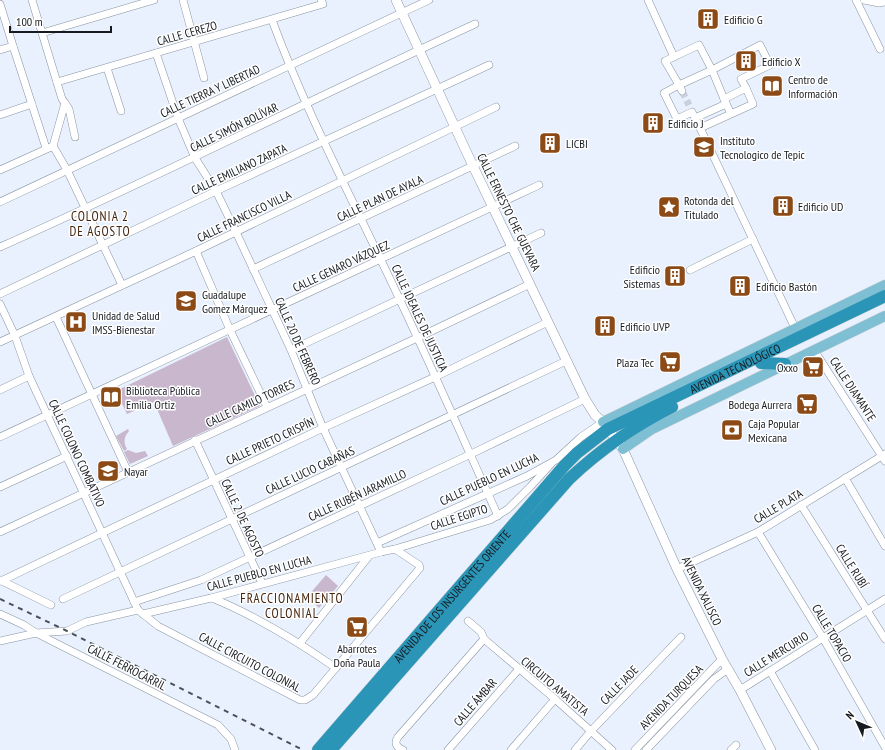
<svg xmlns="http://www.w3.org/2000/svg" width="885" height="750" font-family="'PT Sans Narrow',sans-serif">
	<rect width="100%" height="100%" fill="#e8f1fd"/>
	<g fill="#c9b7ce">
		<polygon points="227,337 260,406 173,446 154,402 127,414 116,391"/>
		<path d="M128,429L129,431C124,437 123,442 127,449L124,451L116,436Z"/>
		<polygon points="128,450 136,453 145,451 148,456 130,464 124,452"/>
		<polygon points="326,575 338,586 319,608 307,597"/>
	</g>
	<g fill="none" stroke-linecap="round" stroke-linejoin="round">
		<polyline stroke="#c9d1dc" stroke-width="7" stroke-dasharray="7 3.5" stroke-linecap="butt" points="682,91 689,105"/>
		<g stroke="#8a94a2" stroke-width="8">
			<g id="street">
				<polyline points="32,0 62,99 65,103 53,146"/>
				<polyline points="183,0 204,78"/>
				<polyline points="648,0 674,57"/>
				<polyline points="856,0 880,49"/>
				<polyline points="864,0 879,3 885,2"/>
				<polyline points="0,4 13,46 46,148"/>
				<path d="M272,20C307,115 356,206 399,298C433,370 465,443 498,516"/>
				<polyline points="42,33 154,0"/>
				<polygon points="699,45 712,70 679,85 665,61"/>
				<polyline points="0,50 13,46"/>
				<polyline points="107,68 121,111"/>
				<polyline points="57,82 323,4 321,0"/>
				<polyline points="682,91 679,85 664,93 677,119 692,112 695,118"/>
				<polyline points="724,99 712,70 760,45 770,65 741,79 746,88"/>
				<polyline points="65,103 69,109 75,137"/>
				<polyline points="731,114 724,99 746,88 753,104 700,128 795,328"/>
				<polyline points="0,115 32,104"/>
				<polyline points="700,128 695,118 726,104"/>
				<polyline points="53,146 67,170 122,285"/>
				<polyline points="0,170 51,147"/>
				<polyline points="0,202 429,0"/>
				<path d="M0,247C160,176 316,97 475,24"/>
				<polyline points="196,251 230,330 267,407"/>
				<polyline points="253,269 515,146"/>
				<polyline points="690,270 753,239"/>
				<polyline points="0,294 216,191 489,65"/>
				<polyline points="0,304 15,336 29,376 138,610 158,626 300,700 305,700 313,695 420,568 419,565 395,549 381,552 323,428 291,350 236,232 216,191 195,158 178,118 156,53"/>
				<polyline points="56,317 128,472"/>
				<polyline points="0,342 196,251 496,107"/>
				<polyline points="291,350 541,233"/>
				<polyline points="814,350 885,461"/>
				<polyline points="0,390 29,376"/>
				<polyline points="0,437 539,185"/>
				<polyline points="195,440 262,583"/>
				<polyline points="845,478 885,546"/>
				<polyline points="0,487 67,456"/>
				<polyline points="801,505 885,639"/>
				<polyline points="0,532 417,338 530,284"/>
				<polyline points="758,532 823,638 885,747"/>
				<polyline points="377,543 527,476 556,460 581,437 603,422"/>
				<polyline points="395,549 490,520 508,509 530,487 551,464"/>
				<polyline points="677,569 758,532 885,454"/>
				<polyline points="0,580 51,605"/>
				<polyline points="1,581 323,428 435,377 548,322"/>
				<path d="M212,598C256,616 297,641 336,668"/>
				<polyline points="63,599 566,361"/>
				<polyline points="134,602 201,580 471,454 585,399"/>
				<polyline points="0,614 24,625 36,633 218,725 231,739 235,750"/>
				<polyline points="143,614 211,598 381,552"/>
				<polyline points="468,621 481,632 484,639 555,699 612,750"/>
				<polyline points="0,641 36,633 67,631 86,622 138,610"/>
				<polyline points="300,643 369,556"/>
				<polyline points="770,671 815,750"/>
				<polyline points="740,690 885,599"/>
				<path d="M403,750C396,747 394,743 398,737L484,639"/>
				<polyline points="448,750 519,669"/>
				<polyline points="511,750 555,699"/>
				<polyline points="575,750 591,731 681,637"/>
				<polyline points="635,750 722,659"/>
				<polyline points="646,750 714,679 728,669"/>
				<polyline points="731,750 736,745"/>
			</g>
		</g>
		<g stroke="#8a94a2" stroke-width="10">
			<polyline id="secondary" points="396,0 473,166 585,399 595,415 603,422 623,449 677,569 722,659 740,690 771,750"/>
		</g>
		<g stroke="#d1d1d2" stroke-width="11">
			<g id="primary">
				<polyline points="603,422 885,285"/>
				<polyline points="623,449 652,429 885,316"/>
			</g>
		</g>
		<g stroke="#d1d1d2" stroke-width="13">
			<g id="highway">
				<polyline points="761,363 785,364"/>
				<path id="s1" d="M318,750L565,465L577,453L608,429L885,296"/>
				<path d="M331,750L569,479C600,450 634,426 672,407"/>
			</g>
		</g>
		<use href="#street" stroke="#fff" stroke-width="7"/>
		<use href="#secondary" stroke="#fff" stroke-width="9"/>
		<use href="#primary" stroke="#7fbfd3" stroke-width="10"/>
		<use href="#highway" stroke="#2a95b6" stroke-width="12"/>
		<polyline stroke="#4b5057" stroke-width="2" stroke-dasharray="5 5" stroke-linecap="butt" points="0,599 67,631 303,750"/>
	</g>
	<defs>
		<g id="building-square" transform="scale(1.15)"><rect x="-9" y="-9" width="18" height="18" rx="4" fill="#8b4a16" stroke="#fff"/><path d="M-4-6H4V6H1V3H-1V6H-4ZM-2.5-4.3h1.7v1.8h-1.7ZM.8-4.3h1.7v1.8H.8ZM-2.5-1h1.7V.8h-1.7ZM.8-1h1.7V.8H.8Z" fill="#fff"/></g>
		<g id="library-square" transform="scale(1.15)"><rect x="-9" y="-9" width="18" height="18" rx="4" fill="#8b4a16" stroke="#fff"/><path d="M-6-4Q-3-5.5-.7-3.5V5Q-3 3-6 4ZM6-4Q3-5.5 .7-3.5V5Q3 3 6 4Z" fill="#fff"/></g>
		<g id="university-square" transform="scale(1.15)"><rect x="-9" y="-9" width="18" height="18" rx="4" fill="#8b4a16" stroke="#fff"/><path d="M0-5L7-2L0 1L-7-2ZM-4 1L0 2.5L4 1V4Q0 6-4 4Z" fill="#fff"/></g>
		<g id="sight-square" transform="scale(1.15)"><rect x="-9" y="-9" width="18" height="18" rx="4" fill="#8b4a16" stroke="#fff"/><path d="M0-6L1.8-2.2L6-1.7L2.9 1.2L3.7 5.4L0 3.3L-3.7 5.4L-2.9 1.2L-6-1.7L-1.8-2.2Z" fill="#fff"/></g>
		<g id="school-square" transform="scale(1.15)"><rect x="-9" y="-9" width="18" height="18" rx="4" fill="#8b4a16" stroke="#fff"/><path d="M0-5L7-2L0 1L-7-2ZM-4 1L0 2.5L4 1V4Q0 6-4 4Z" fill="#fff"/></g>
		<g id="hospital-square" transform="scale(1.15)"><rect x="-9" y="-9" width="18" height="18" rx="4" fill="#8b4a16" stroke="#fff"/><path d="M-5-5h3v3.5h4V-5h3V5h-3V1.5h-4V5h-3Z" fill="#fff"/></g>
		<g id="supermarket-square" transform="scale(1.15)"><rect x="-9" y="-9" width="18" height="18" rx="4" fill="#8b4a16" stroke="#fff"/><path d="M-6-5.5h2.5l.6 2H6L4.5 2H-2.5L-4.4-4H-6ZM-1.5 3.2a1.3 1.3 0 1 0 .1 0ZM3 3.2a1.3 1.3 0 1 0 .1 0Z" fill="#fff"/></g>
		<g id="bank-square" transform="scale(1.15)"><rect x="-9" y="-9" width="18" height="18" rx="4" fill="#8b4a16" stroke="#fff"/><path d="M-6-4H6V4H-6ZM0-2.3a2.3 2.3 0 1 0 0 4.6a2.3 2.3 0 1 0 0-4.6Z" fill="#fff"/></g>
	</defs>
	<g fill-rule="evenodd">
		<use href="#building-square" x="708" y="19"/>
		<use href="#building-square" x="746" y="61"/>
		<use href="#library-square" x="772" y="86"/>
		<use href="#building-square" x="653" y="123"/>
		<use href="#building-square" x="550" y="143"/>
		<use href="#university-square" x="704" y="147"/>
		<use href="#building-square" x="783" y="206"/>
		<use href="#sight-square" x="669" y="207"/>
		<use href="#building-square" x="675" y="276"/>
		<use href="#building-square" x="740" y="286"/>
		<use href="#school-square" x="186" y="301"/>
		<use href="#hospital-square" x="76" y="322"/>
		<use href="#building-square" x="605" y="326"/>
		<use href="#supermarket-square" x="670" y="362"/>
		<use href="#supermarket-square" x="813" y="367"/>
		<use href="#library-square" x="111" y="397"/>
		<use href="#supermarket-square" x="807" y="404"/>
		<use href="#bank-square" x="732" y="430"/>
		<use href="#school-square" x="108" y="471"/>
		<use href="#supermarket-square" x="357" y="627"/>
	</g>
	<g text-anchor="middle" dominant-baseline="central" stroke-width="3" stroke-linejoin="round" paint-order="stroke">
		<g font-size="12" fill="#171b20" stroke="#fff" text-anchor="start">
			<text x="724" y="19">Edificio G</text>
			<text x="762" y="61">Edificio X</text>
			<text x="788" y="79">Centro de<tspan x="788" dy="14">Información</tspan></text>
			<text x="668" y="123">Edificio J</text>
			<text x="720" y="140">Instituto<tspan x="720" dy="14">Tecnologico de Tepic</tspan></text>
			<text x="566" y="143">LICBI</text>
			<text x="684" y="200">Rotonda del<tspan x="684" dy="14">Titulado</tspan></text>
			<text x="798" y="206">Edificio UD</text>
			<text x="660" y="269" text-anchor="end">Edificio<tspan x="660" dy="14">Sistemas</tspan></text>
			<text x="756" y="286">Edificio Bastón</text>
			<text x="202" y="294">Guadalupe<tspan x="202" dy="14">Gomez Márquez</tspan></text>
			<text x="92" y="315">Unidad de Salud<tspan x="92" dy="14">IMSS-Bienestar</tspan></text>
			<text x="620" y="326">Edificio UVP</text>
			<text x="654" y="362" text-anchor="end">Plaza Tec</text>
			<text x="798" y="367" text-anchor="end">Oxxo</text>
			<text x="126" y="390">Biblioteca Pública<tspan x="126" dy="14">Emilia Ortiz</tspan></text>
			<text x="792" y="404" text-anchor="end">Bodega Aurrera</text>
			<text x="748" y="423">Caja Popular<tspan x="748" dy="14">Mexicana</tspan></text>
			<text x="124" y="471">Nayar</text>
			<text x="357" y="648" text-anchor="middle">Abarrotes<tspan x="357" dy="14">Doña Paula</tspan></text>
		</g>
		<g font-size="12" fill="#171b20" stroke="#fff">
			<text transform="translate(187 33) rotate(-16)">CALLE CEREZO</text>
			<text transform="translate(210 91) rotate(-25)">CALLE TIERRA Y LIBERTAD</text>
			<text transform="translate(234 127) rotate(-26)">CALLE SIMÓN BOLÍVAR</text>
			<text transform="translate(239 169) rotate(-25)">CALLE EMILIANO ZAPATA</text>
			<text transform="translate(380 198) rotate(-25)">CALLE PLAN DE AYALA</text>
			<text transform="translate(509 212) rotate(64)">CALLE ERNESTO CHE GUEVARA</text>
			<text transform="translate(244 216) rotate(-26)">CALLE FRANCISCO VILLA</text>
			<text transform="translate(341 266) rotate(-25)">CALLE GENARO VÁZQUEZ</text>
			<text transform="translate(420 318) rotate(65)">CALLE IDEALES DE JUSTICIA</text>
			<text transform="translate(298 341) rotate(66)">CALLE 20 DE FEBRERO</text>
			<text stroke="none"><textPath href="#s1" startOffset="574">AVENIDA TECNOLÓGICO</textPath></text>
			<text transform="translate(853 389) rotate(57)">CALLE DIAMANTE</text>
			<text transform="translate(250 403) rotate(-25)">CALLE CAMILO TORRES</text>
			<text transform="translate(270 441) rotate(-25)">CALLE PRIETO CRISPÍN</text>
			<text transform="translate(77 453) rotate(65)">CALLE COLONO COMBATIVO</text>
			<text transform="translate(310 470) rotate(-25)">CALLE LUCIO CABAÑAS</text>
			<text transform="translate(489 479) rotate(-25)">CALLE PUEBLO EN LUCHA</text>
			<text transform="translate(357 495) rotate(-25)">CALLE RUBÉN JARAMILLO</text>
			<text transform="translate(778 506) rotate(-31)">CALLE PLATA</text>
			<text transform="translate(459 517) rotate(-18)">CALLE EGIPTO</text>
			<text transform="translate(243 518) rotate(65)">CALLE 2 DE AGOSTO</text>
			<text transform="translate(852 566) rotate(58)">CALLE RUBÍ</text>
			<text transform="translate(259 573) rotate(-15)">CALLE PUEBLO EN LUCHA</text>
			<text transform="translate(702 591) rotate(64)">AVENIDA XALISCO</text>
			<text stroke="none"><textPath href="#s1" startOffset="204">AVENIDA DE LOS INSURGENTES ORIENTE</textPath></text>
			<text transform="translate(832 633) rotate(59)">CALLE TOPACIO</text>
			<text transform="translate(776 654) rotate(-32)">CALLE MERCURIO</text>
			<text transform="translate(250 662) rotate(28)">CALLE CIRCUITO COLONIAL</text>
			<text transform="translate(127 667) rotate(27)">CALLE FERROCARRIL</text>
			<text transform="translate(619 685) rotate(-46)">CALLE JADE</text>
			<text transform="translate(555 686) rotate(40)">CIRCUITO AMATISTA</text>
			<text transform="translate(671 697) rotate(-46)">AVENIDA TURQUESA</text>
			<text transform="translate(475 702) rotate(-49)">CALLE ÁMBAR</text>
		</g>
		<g font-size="13" letter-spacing="1" fill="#44240d" stroke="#fff">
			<text x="100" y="216">COLONIA 2<tspan x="100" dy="15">DE AGOSTO</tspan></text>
			<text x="292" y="598">FRACCIONAMIENTO<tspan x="292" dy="15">COLONIAL</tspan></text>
		</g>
	</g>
	<g transform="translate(857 722) rotate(314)" stroke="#ffffff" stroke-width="3" paint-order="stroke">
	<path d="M0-3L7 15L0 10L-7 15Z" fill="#171b20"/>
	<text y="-6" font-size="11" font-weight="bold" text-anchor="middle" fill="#171b20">N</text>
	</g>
	<path d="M10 26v6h101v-6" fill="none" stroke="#171b20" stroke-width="2"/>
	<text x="16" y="26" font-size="12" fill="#171b20" stroke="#ffffff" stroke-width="3" paint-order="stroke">100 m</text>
</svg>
